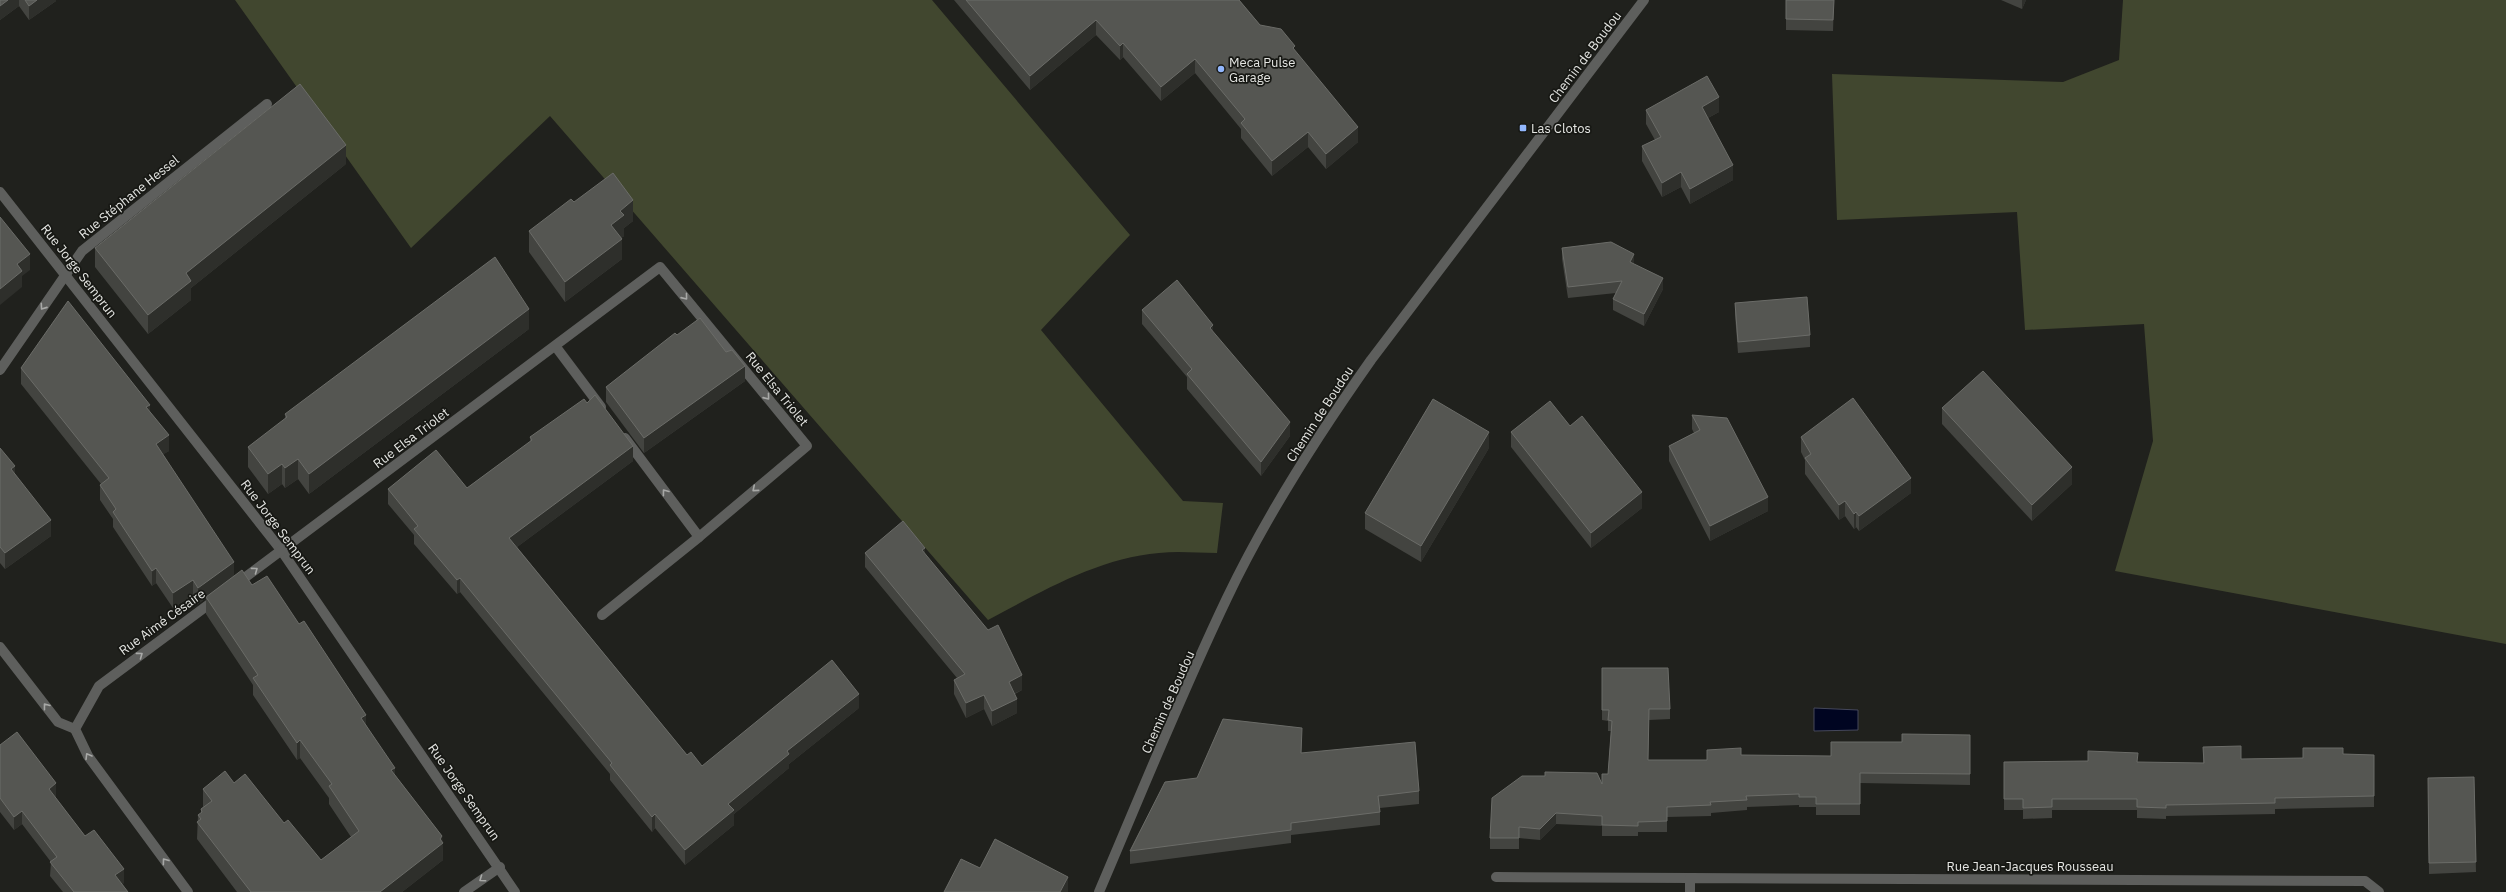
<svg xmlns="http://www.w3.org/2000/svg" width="2506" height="892" font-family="'IBM Plex Sans',sans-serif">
	<rect width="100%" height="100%" fill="#20211d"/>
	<g fill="#41472f">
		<path d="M235,0H932L1130,235L1041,330L1183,501L1223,503L1217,553C1198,553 1178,551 1159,553C1098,558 1041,592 988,620L550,116L411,248Z"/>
		<polygon points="2123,0 2506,0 2506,644 2115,571 2153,441 2144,324 2025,330 2017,212 1837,220 1832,74 2063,82 2119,60"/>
	</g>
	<polygon fill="#000521" stroke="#45485b" points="1814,708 1858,710 1858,730 1814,731"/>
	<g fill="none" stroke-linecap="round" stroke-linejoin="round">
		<g stroke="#5e5f5d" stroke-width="10">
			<polyline points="0,192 281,550 515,892"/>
			<polyline points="556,347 601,407"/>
			<polyline points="0,370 82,251 267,104"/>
			<polyline points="235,585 660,267 807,446 699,537 625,438"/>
			<polyline points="602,615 699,537"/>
			<polyline points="0,647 58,722 75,729"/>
			<polyline points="1496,877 1690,878"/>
			<polyline points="188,892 88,756 75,729 99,686 216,599"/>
			<polyline points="464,892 500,867"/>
			<path d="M1099,892C1141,794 1181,694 1227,598C1267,514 1318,435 1371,360L1644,0"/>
			<polyline points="1690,892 1690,878 2365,881 2379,892"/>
		</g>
	</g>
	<g fill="#434440">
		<polygon points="0,0 56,0 56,1 29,20 19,6 0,20"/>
		<polygon points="954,0 1239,0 1260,25 1295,51 1358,142 1326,169 1308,147 1272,176 1241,138 1241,129 1195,73 1161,101 1123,57 1120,60 1096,35 1030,90"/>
		<polygon points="1786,0 1834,0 1833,31 1786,30"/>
		<polygon points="2001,0 2026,0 2022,9"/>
		<polygon points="1646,110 1719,112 1708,118 1733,180 1690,204 1681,187 1662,197 1642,161 1642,146 1655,140 1646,124"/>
		<polygon points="346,164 191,288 191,300 148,334 95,267 95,248"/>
		<polygon points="574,202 633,221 624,228 624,236 621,238 622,259 565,302 529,252 529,231"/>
		<polygon points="1562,248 1663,289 1644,326 1613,310 1613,299 1616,293 1568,298 1562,259"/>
		<polygon points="1735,303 1810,335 1810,347 1738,353 1735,315"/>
		<polygon points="1142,310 1213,332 1290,436 1261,476 1187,389 1187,377 1142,324"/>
		<polygon points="529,329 309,494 298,479 285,488 282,484 268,494 248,467 248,447 285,419 285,414"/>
		<polygon points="677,335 745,381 644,453 606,402 606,387"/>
		<polygon points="21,368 150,412 169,451 163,454 234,576 252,585 366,725 395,775 442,836 443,860 402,892 237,892 197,839 198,815 201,813 201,809 203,807 203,789 234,783 284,823 321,860 351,837 329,804 329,798 300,758 297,760 253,695 253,685 206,614 206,598 198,604 193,595 173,608 156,583 152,586 113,527 113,519 100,500 100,485 101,484 21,384"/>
		<polygon points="587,403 633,461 517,547 687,755 702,766 859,708 789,764 789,768 734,814 734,825 685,865 655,828 652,832 610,780 610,774 460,592 457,594 414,544 414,535 388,504 388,489 467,488 530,442 530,437"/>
		<polygon points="1942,408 2072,484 2032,521 1942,424"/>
		<polygon points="1692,415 1768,511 1710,541 1669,461 1669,446 1694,433 1692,429"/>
		<polygon points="1570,426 1642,508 1591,548 1511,447 1511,432"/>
		<polygon points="1801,437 1911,493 1859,531 1856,527 1854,529 1845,516 1839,520 1805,474 1805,460 1801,452"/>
		<polygon points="0,448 51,536 5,569 0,563"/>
		<polygon points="1489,448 1421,562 1365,529 1365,513"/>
		<polygon points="865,553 925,554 1022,690 1015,694 1017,713 992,726 984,709 966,718 954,694 954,680 957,678 865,567"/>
		<polygon points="1602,668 1670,709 1670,719 1649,720 1648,760 1707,760 1741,755 1831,756 1902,742 1970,735 1970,785 1860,783 1860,815 1816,815 1816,807 1799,807 1799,805 1747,807 1747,810 1711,813 1711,816 1667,817 1667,832 1638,832 1638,836 1602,836 1602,826 1556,824 1540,840 1519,838 1519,849 1490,849 1490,838 1545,776 1545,772 1602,784 1608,774 1611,731 1608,731 1608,721 1602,720"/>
		<polygon points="1302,741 1301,753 1419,791 1419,804 1380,808 1380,825 1291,835 1291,843 1130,864 1130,851 1197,778"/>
		<polygon points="0,745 56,797 55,797 85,836 124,883 122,884 128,892 63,892 50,876 51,862 22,824 14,830 0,812"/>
		<polygon points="2203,747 2241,759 2303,758 2343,754 2374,755 2374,807 2275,809 2275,814 2166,816 2166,819 2137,818 2137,810 2052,810 2052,818 2023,819 2023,810 2004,810 2004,762 2203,763"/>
		<polygon points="2474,777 2476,872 2429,874 2428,778"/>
	</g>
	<g fill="#2e2f2b">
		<polygon points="8,0 19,0 19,6 0,20 0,6"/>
		<polygon points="37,0 56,0 56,1 29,20 29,6"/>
		<polygon points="2022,0 2026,0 2022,9"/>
		<polygon points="1096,20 1096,35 1030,90 1030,76"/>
		<polygon points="1123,43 1123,57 1120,60 1120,46"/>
		<polygon points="1195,59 1195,73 1161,101 1161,87"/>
		<polygon points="1719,97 1719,112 1702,121 1702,107"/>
		<polygon points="1358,127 1358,142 1326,169 1326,154"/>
		<polygon points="1308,132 1308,147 1272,176 1272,161"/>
		<polygon points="346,145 346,164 191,288 191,300 148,334 148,315 186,273"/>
		<polygon points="1733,165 1733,180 1690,204 1690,189"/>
		<polygon points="1681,172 1681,187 1662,197 1662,183"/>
		<polygon points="633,200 633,221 624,228 624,236 611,245 611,225 620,211"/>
		<polygon points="622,239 622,259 565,302 565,282"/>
		<polygon points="30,254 30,270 22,276 22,287 0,305 0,289 17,264"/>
		<polygon points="1634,254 1634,266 1630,262"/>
		<polygon points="1663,278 1663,289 1644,326 1644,314"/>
		<polygon points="529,309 529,329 309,494 309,474"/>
		<polygon points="1213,325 1213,339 1210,328"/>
		<polygon points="745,366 745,381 644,453 644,438"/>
		<polygon points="150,405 150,420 146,407"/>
		<polygon points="1290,422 1290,436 1261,476 1261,462"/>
		<polygon points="1489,432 1489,448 1421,562 1421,546"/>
		<polygon points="169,435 169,451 156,459 156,444"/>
		<polygon points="633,446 633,461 509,553 509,538"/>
		<polygon points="298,459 298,479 285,488 285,468"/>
		<polygon points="282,464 282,484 268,494 268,474"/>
		<polygon points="15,466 15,482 11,469"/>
		<polygon points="2072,467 2072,484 2032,521 2032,505"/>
		<polygon points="1911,478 1911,493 1859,531 1859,516"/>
		<polygon points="1642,492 1642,508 1591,548 1591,533"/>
		<polygon points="1768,497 1768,511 1710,541 1710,526"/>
		<polygon points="1845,501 1845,516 1839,520 1839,505"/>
		<polygon points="1856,512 1856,527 1854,529 1854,514"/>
		<polygon points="51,520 51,536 5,569 5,553"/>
		<polygon points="925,548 925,563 922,550"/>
		<polygon points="234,562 234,577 206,597 206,598 198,604 198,588"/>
		<polygon points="156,568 156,583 152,586 152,571"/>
		<polygon points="460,578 460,592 457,594 457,580"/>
		<polygon points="193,580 193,595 173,608 173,593"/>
		<polygon points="1022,675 1022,690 1009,696 1009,682"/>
		<polygon points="859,694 859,708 789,764 789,768 734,814 734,825 685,865 685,850 728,804 787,751"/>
		<polygon points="984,695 984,709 966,718 966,703"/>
		<polygon points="1017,699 1017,713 992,726 992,711"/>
		<polygon points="366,715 366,732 361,718"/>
		<polygon points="1302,728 1302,741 1301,766 1301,753"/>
		<polygon points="300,740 300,758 297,760 297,743"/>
		<polygon points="395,768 395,786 391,770"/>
		<polygon points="56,783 56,797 49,802 49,789"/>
		<polygon points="22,811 22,824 14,830 14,817"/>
		<polygon points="1556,813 1556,824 1540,840 1540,829"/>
		<polygon points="655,814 655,828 652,832 652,817"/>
		<polygon points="442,836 443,860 402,892 380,892"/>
		<polygon points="124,869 124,883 115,889 115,875"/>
		<polygon points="1068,877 1068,892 1060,892"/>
	</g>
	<g fill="#555652" stroke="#6b6c68">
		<polygon points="0,0 8,0 0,6"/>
		<polygon points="25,0 37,0 29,6"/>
		<polygon points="966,0 1239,0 1260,25 1281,29 1295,46 1293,48 1358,127 1326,154 1308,132 1272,161 1241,123 1245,119 1195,59 1161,87 1123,43 1120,46 1096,20 1030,76"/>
		<polygon points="1786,0 1834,0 1833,20 1786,19"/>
		<polygon points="1707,76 1719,97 1702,107 1733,165 1690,189 1681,172 1662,183 1642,146 1661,137 1646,110"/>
		<polygon points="300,84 346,145 186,273 191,281 148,315 95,248"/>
		<polygon points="613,173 633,200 620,211 624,215 611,225 622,239 565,282 529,231 571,199 574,202"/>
		<polygon points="0,217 30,254 17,264 22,271 0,289"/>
		<polygon points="1611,242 1634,254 1630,262 1663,278 1644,314 1613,299 1622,281 1568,287 1562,248"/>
		<polygon points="495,257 529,309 309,474 298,459 285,468 282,464 268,474 248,447 287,417 285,414"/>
		<polygon points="1177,280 1213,325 1210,328 1290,422 1261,462 1187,374 1192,369 1142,310"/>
		<polygon points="1807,297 1810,335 1738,342 1735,303"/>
		<polygon points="68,301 150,405 146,407 169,435 156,444 234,562 198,588 193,580 173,593 156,568 152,571 113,512 116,509 100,485 109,478 21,368"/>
		<polygon points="700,318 726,352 732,350 745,366 644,438 606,387 675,333 677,335"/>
		<polygon points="1983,371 2072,467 2032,505 1942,408"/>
		<polygon points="595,395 633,446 509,538 687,755 691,752 702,766 832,660 859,694 787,751 789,754 728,804 734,810 685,850 655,814 652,817 610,765 612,763 460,578 457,580 414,529 418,526 388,489 436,450 467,488 532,440 530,437 584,399 587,403"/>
		<polygon points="1853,398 1911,478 1859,516 1856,512 1854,514 1845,501 1839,505 1805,458 1811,454 1801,437"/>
		<polygon points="1433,399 1489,432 1421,546 1365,513"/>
		<polygon points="1550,401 1570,426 1582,416 1642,492 1591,533 1511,432"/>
		<polygon points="1692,415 1727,418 1768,497 1710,526 1669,446 1700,430"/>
		<polygon points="0,448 15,466 11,469 51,520 5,553 0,547"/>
		<polygon points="903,521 925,548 922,550 988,630 998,625 1022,675 1009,682 1017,699 992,711 984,695 966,703 954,680 965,674 865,553"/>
		<polygon points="242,570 252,585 267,576 299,624 304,621 366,715 361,718 395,768 391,770 442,836 440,839 443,843 380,892 251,892 197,822 201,819 198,815 202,812 201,809 212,801 203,789 225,771 234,783 245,774 284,823 288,820 321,860 359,831 329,786 332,784 300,740 297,743 253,678 258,675 206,597"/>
		<polygon points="1602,668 1668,668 1670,709 1649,709 1648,760 1707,760 1707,750 1741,748 1741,755 1831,756 1831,742 1902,742 1902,734 1970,735 1970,774 1860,773 1860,804 1816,804 1816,797 1799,797 1799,794 1746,796 1747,800 1710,802 1711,805 1667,807 1667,821 1638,822 1638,826 1602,825 1602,816 1556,813 1540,829 1519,827 1519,838 1490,838 1492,798 1522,776 1545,776 1545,772 1597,773 1602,784 1602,774 1608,774 1612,721 1608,720 1609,710 1602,710"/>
		<polygon points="1223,719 1302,728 1301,753 1415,742 1419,791 1378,796 1380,812 1291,823 1291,830 1130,851 1165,782 1197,778"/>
		<polygon points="17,732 56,783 49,789 85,836 94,830 124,869 115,875 128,892 74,892 50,862 57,857 22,811 14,817 0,798 0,745"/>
		<polygon points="2241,746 2241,759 2303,758 2303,748 2343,748 2343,754 2374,755 2374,796 2275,798 2275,803 2166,805 2166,808 2137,807 2137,799 2052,799 2052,807 2023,808 2023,799 2004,799 2004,762 2088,761 2088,751 2138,753 2137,762 2204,763 2203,747"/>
		<polygon points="2474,777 2476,862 2429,863 2428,778"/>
		<polygon points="995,839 1068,877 1060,892 944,892 961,859 980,868"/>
	</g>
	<defs><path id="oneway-chevron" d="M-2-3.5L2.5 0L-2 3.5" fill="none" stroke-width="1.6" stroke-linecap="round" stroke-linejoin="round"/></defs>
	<g stroke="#a8a9a7">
		<use href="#oneway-chevron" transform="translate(685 297) rotate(51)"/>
		<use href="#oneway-chevron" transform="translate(43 307) rotate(125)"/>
		<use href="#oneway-chevron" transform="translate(767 397) rotate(51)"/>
		<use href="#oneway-chevron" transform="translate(755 489) rotate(140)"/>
		<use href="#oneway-chevron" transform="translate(665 492) rotate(-127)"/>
		<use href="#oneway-chevron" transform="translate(255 570) rotate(-36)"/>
		<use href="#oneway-chevron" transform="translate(140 655) rotate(-36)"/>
		<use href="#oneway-chevron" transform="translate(46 706) rotate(-128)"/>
		<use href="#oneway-chevron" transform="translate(88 756) rotate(-121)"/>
		<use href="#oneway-chevron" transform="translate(165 861) rotate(-126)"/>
		<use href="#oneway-chevron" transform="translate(482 879) rotate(145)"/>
	</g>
	<g fill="#92b7fd" stroke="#171814" stroke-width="1.5">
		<circle cx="1221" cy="69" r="4"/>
		<rect x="1519" y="124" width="8" height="8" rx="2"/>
	</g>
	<g text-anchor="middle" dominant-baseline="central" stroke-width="3.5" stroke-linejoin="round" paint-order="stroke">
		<g font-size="13" fill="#e5e6e3" stroke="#171814">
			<text transform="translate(1585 57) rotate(-53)">Chemin de Boudou</text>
			<text transform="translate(129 197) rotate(-39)">Rue Stéphane Hessel</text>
			<text transform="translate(79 271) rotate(52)">Rue Jorge Semprun</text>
			<text transform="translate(777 389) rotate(51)">Rue Elsa Triolet</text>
			<text transform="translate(1320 414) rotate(-57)">Chemin de Boudou</text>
			<text transform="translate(411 438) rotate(-37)">Rue Elsa Triolet</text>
			<text transform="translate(278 527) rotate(53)">Rue Jorge Semprun</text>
			<text transform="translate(162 622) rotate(-36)">Rue Aimé Césaire</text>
			<text transform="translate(1168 702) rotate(-66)">Chemin de Boudou</text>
			<text transform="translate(464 792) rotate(55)">Rue Jorge Semprun</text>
			<text x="2030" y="866">Rue Jean-Jacques Rousseau</text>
		</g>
		<g font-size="13" fill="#e5e6e3" stroke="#171814" text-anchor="start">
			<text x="1229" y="62">Meca Pulse<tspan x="1229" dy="15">Garage</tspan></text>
			<text x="1531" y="128">Las Clotos</text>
		</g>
	</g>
</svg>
